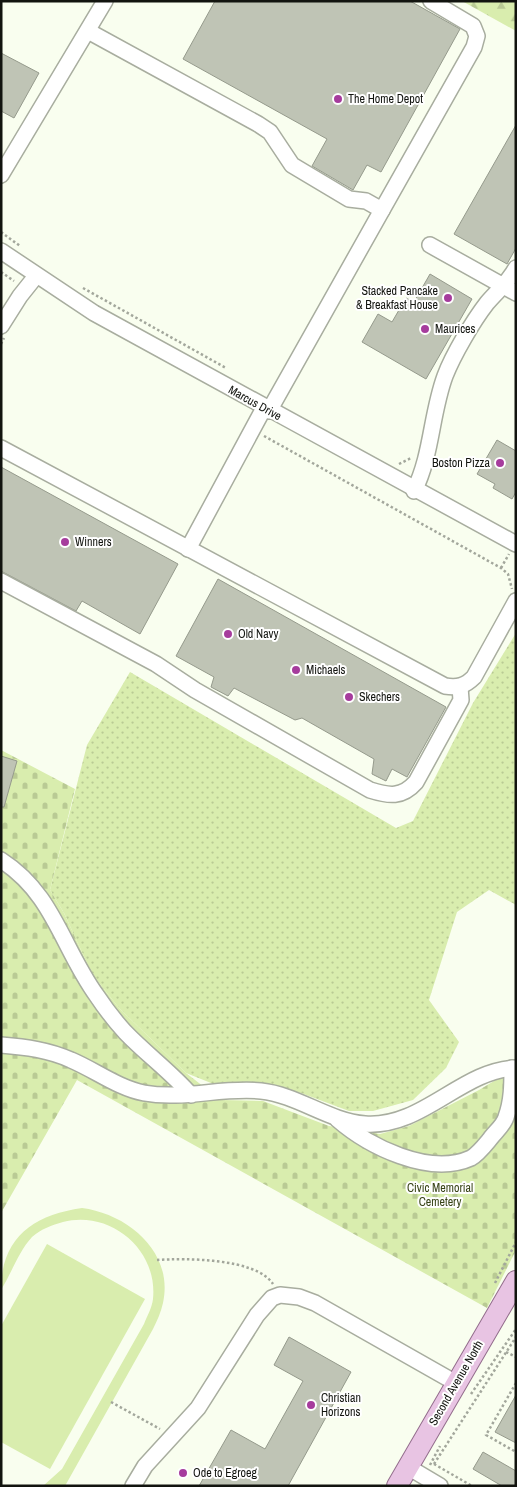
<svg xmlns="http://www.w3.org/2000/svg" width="517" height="1487" font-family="'Archivo Narrow',sans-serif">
	<defs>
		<pattern id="grass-dots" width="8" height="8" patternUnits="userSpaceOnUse" patternTransform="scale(1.25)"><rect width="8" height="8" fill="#d9edae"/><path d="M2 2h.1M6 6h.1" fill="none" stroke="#b9ca94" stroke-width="1.8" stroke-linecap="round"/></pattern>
		<pattern id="forest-firs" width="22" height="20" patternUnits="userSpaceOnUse" patternTransform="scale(1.25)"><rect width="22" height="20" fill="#d9edae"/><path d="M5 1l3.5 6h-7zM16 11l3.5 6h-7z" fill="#b9ca94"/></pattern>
		<pattern id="cemetery-stones" width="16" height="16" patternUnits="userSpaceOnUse" patternTransform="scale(1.25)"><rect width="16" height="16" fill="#d9edae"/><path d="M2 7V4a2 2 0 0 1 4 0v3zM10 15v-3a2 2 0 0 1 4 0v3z" fill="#b9ca94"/></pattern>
	</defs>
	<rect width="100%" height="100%" fill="#f9feef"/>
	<polygon fill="url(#grass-dots)" points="516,633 516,905 489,890 457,912 429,1000 459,1042 446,1068 413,1100 373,1111 349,1111 301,1093 254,1082 216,1085 186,1073 119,1008 92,974 64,913 50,890 87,745 130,672 396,828 413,821 473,703"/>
	<polygon fill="url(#forest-firs)" points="462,1 516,1 516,31"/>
	<polygon fill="url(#cemetery-stones)" points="1,750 75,789 50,890 64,913 92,974 119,1008 186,1073 221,1100 263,1101 329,1126 380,1134 409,1126 479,1090 499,1078 516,1076 516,1250 487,1308 77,1080 1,1213"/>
	<g fill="#d9edae">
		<path d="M82,1208C128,1214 174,1252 163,1303C161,1312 157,1321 153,1329L65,1486H43L62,1469L144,1324C147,1316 152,1308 153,1299C158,1249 110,1210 63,1222C52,1225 41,1229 32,1237C19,1251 11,1274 1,1290C1,1238 33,1215 82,1208Z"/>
		<polygon points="47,1244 145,1299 50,1469 1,1442 1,1326"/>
	</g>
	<g fill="#bfc4b5" stroke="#959a8c">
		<polygon points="215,1 410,1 460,29 381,172 367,165 353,190 312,166 327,139 183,59"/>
		<polygon points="1,53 39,73 14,118 1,111"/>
		<polygon points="516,125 516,248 507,264 454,234"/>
		<polygon points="430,274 472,299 426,379 362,342 378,314 392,322 406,298 414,302"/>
		<polygon points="497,440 516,451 516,492 512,499 493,488 495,484 477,474"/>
		<polygon points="1,467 178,564 140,634 82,601 76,611 1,571"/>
		<polygon points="218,579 446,707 407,777 392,769 386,781 372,774 374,759 302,718 295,720 234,688 228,696 211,687 214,677 176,656"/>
		<polygon points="1,756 17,761 4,807 1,807"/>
		<polygon points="289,1337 351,1372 288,1486 199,1486 231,1430 265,1449 303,1381 274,1365"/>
		<polygon points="516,1395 516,1443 495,1432"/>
		<polygon points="483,1452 516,1471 516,1486 502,1486 473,1469"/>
	</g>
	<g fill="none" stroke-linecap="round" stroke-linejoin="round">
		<g stroke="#a8ad9f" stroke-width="18">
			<g id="minor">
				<polyline points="88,31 258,124 270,132 292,165 349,199 366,201 382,210 269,411"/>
				<polyline points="1,175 105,1"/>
				<polyline points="382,210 474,47 477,36 473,26 431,1"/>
				<polyline points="430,245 516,293"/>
				<polyline points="1,251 94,313 516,544"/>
				<polyline points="1,326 20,296 36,276"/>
				<path d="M1,448L445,686C458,688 465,686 474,677L516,601"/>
				<path d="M414,491C432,455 431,414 445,376C453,355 473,321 487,303C497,291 508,283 516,268"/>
				<polyline points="188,549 264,408"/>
				<path d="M1,581L156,664L195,690L370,790C389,796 402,798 416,782L461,700L460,687"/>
				<path d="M1,860C54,894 62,948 97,996C105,1008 115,1021 125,1032C146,1054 171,1072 191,1095"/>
				<path d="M1,1045C26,1047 49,1050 71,1060C95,1070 118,1088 144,1093C183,1100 222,1087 261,1091C298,1095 328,1121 365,1124C423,1128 461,1070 516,1068"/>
				<path d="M337,1119C368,1146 429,1177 471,1158C478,1154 485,1145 490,1139C495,1132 504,1125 506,1117C512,1101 512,1084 512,1068"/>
				<polyline points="408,1467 440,1486"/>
				<polyline points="133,1486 145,1466 198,1408 257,1315 272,1298 280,1295 299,1297 315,1303 456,1383"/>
			</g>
		</g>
		<g stroke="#936d8c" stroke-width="22">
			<polyline id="major" points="397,1486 516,1281"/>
		</g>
		<g stroke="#a3a79c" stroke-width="2.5" stroke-dasharray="2.5 2.5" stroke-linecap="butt">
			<polyline points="1,232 20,246"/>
			<polyline points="1,272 14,281"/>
			<polyline points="83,288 226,368"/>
			<polyline points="1,344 4,338"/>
			<polyline points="264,436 501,568 508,574 512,589"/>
			<polyline points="399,464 411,458"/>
			<polyline points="501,568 509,554"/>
			<path d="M157,1260C185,1258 256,1258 273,1284"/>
			<polyline points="495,1283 516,1242"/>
			<polyline points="506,1352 516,1357"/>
			<polyline points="516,1383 486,1435 516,1452"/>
			<polyline points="471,1394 516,1329"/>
			<polyline points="111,1402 160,1429"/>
			<polyline points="434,1464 516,1337"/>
			<polyline points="434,1464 472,1486"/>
			<polyline points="430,1465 440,1446"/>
		</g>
		<use href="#minor" stroke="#fff" stroke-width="15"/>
		<use href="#major" stroke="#e8c4e3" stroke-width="20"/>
	</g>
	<g fill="#a63c9d" stroke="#fff" stroke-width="2">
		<circle cx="338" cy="99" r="5"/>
		<circle cx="448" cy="298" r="5"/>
		<circle cx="425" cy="329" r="5"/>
		<circle cx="500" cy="463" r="5"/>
		<circle cx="65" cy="542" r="5"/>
		<circle cx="228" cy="634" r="5"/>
		<circle cx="296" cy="670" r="5"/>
		<circle cx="349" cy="697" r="5"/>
		<circle cx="311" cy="1405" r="5"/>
		<circle cx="183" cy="1473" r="5"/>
	</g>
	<g text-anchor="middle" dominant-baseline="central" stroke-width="4" stroke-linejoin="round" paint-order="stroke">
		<g font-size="12" fill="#12140f" stroke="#fff" text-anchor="start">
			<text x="348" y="99">The Home Depot</text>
			<text x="438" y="291" text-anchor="end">Stacked Pancake<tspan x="438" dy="14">&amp; Breakfast House</tspan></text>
			<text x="435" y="329">Maurices</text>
			<text x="490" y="463" text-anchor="end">Boston Pizza</text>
			<text x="75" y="542">Winners</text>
			<text x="238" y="634">Old Navy</text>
			<text x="306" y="670">Michaels</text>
			<text x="359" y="697">Skechers</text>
			<text x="321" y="1398">Christian<tspan x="321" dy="14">Horizons</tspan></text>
			<text x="193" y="1473">Ode to Egroeg</text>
		</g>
		<g font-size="12" fill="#12140f" stroke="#fff">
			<text transform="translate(255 403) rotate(29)">Marcus Drive</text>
			<text transform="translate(456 1383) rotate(-60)">Second Avenue North</text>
		</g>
		<g font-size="12" fill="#374316" stroke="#fff">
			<text x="440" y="1188">Civic Memorial<tspan x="440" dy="14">Cemetery</tspan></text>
		</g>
	</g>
	<rect width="517" height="1487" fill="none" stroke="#12140f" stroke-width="5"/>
</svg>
